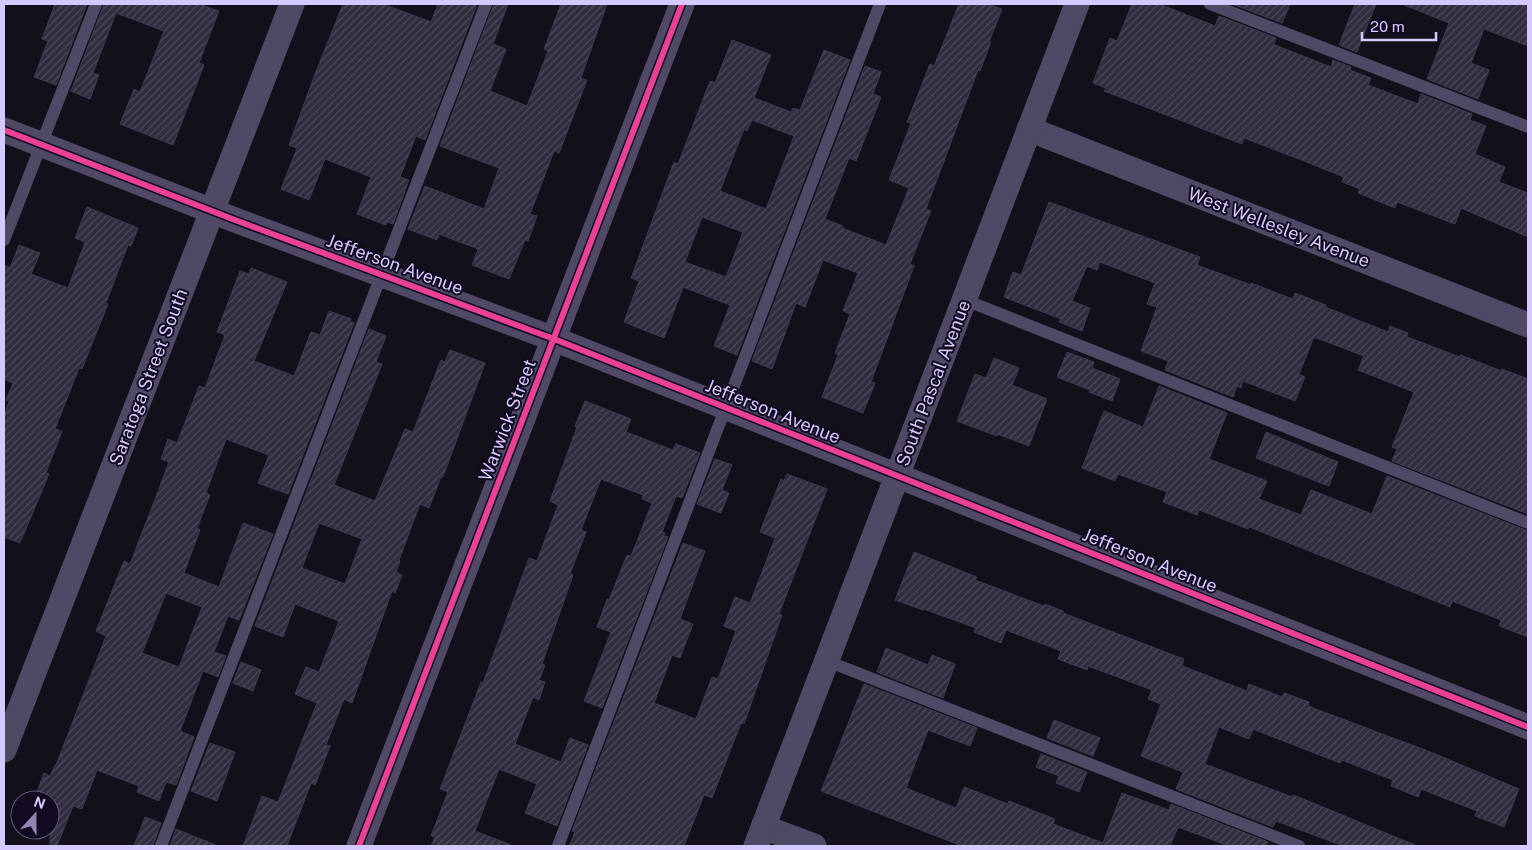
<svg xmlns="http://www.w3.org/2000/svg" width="1532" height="850" font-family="'Public Sans',sans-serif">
	<defs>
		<pattern id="building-hatch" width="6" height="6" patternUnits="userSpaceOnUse" patternTransform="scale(1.25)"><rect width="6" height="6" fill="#312c3e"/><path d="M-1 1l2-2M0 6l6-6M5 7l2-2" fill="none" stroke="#4e495b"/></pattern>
	</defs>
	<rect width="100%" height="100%" fill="#130f1b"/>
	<g fill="url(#building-hatch)" stroke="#403850" fill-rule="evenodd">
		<polygon points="55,4 87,4 56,85 34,77 48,41 42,39"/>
		<polygon points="104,4 199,4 219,11 199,63 204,65 173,145 120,124 134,89 140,92 164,31 116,13 93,73 99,75 90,99 71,91"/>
		<polygon points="343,4 383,4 431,22 438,4 477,4 425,140 416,136 400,177 409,180 393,224 387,222 386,225 357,214 371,177 325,159 309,200 281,189 297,148 289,145 315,74"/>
		<polygon points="494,4 508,4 493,44 506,49 490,91 527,106 548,51 544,49 561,4 607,4 581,78 587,80 559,153 554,151 530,214 537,216 528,241 525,240 509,279 472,265 478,249 439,234 437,240 408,229 425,186 484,209 497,174 499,168 440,146"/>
		<polygon points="959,4 987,4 1002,9 989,42 991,42 980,71 978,70 926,209 931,211 910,264 914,266 871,382 875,383 863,413 822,397 838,355 835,353 850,314 843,311 858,273 823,260 805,307 796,303 772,369 752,361 865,66 881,72 873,94 881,97 856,161 849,158 825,219 843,226 842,228 886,245 909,188 889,180 911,123 907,122 930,64 934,66"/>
		<polygon points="1132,4 1159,4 1215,26 1219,16 1276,38 1274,44 1275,45 1331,67 1333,60 1351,67 1350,70 1371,78 1368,85 1418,104 1421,94 1472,114 1470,120 1486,126 1475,154 1505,167 1499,182 1528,193 1528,237 1461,208 1455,224 1397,202 1395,208 1358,193 1360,189 1342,182 1344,177 1309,163 1244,138 1242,144 1104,91 1106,88 1093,83 1110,38 1117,41"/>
		<polygon points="1232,4 1290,4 1282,23"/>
		<polygon points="1355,4 1376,4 1357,52 1339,45"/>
		<polygon points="1404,4 1528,4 1528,46 1484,29 1471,63 1489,70 1478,99 1427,79 1449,23 1404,5"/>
		<path d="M732,40L771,55L754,98L791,112L793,108L800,110L824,50L850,60L737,355L714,346L730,305L683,287L664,338L624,322L639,281L631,278L664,189L674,162L678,164L710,81L715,83ZM752,120L794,136L766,209L720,191L744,129L747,131ZM702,217L743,232L726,277L685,262Z"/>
		<polygon points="1049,202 1200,257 1197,265 1251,285 1251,283 1293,299 1295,293 1326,305 1325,307 1388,332 1390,326 1408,333 1407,337 1460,357 1460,355 1502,371 1502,369 1528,379 1528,514 1392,461 1397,449 1392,447 1414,392 1358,370 1364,356 1314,337 1299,374 1305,377 1295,401 1243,381 1241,388 1237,386 1233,397 1165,370 1168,361 1141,351 1157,307 1147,304 1155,283 1100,262 1097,270 1087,266 1072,301 1090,308 1082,331 1059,322 1061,319 1004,297 1013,272 1021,275"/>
		<polygon points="87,207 138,228 131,246 128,245 106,303 108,304 82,369 79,368 55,429 62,431 46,473 49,474 20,543 4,537 4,416 9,402 6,400 13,383 4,379 4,265 10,268 19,245 40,253 31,274 68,288 85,242 75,238"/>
		<path d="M251,268L287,282L254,361L294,376L311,332L320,335L329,311L351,319L350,322L354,323L288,494L258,483L269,455L226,439L206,493L210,495L197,528L200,530L184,573L219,587L243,523L273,534L239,620L228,616L214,652L226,656L218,677L203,671L180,731L194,737L176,785L166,782L159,801L137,792L139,786L97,770L82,809L73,806L57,846H50V797L37,792L44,773L50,776L55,765H56L106,636L96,631L124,561L130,564L152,507L169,462L161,459L168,439L177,443L199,386L205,388L225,335L217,332L240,271L249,274ZM166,593L202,607L179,667L142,653Z"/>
		<path d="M369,329L386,336L376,362L382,364L334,485L375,501L405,429L413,432L441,360L445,362L450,350L485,363L443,477H441L429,508L420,504L399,560L400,561L396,572L402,575L395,593L392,591L352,703L344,699L326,745L330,746L315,785L311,783L287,846H243L262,796L278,802L317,703L295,694L306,667L319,672L339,621L295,604L283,637L255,626ZM319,523L362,539L345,584L302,568Z"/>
		<polygon points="1067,352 1094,362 1092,368 1120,379 1112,401 1089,392 1090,390 1057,377"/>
		<polygon points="994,358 1019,368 1012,385 1047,399 1029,446 997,434 997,436 957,421 975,374 986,378"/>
		<polygon points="1159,386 1227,413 1209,459 1267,481 1259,499 1301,515 1311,490 1372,514 1387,476 1528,531 1528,637 1499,626 1501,620 1452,601 1450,607 1249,527 1248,529 1199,510 1197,515 1163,502 1167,492 1118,474 1115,481 1082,468 1104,411 1143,427"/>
		<polygon points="585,401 631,419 626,432 673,450 676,444 700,453 682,498 676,496 662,532 665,533 664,536 668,537 602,708 584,701 611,632 597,627 607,599 609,600 627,555 631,556 652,503 642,499 643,495 601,479 581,530 586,532 570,574 573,575 542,664 545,665 539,680 545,682 539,700 533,697 515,744 561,762 570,738 588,745 557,826 525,813 537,784 499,769 475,831 511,845 510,846 431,846 435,837 431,836 448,792 440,789 481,682 483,683 529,558 537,561 558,505 550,501 577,427 575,426"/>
		<polygon points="1266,432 1338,462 1329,486 1256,458"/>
		<polygon points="715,459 732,465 722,490 729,493 721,513 697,504"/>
		<polygon points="787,474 827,489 779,614 782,615 744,724 741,723 712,798 704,795 684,846 569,846 575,832 572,831 683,543 705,551 680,619 693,624 680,658 672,655 654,703 696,719 712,677 718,679 736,631 724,626 735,597 750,603 775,538 760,532 781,479 784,481"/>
		<polygon points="914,552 977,577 975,580 1044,606 1045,604 1063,611 1063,613 1184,659 1182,666 1185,667 1247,691 1249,684 1282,697 1284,693 1309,702 1308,706 1433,753 1519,789 1504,827 1475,816 1477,811 1421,789 1418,797 1391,786 1393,780 1342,760 1340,763 1253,729 1249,739 1219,727 1205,764 1292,797 1293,795 1318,805 1415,845 1415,846 1344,846 1276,821 1273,827 1176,789 1183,772 1141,756 1161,704 1148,699 1152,690 1088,666 1087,670 1058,659 1061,651 1006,630 1001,643 974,632 976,628 924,609 923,610 895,600"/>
		<polygon points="886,648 928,665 932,655 955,664 943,698 877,672"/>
		<polygon points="241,662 261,670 253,691 233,683"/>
		<polygon points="864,684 977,728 970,746 928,730 906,788 956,808 964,787 1008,804 1009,801 1055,819 1053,824 1103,843 1122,793 1169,810 1171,804 1268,842 1266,846 1229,846 1178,827 1170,846 962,846 821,791"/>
		<polygon points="1054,720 1100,738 1093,756 1047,738"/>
		<polygon points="210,743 235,752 217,801 191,791"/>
		<polygon points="1041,754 1087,772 1079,792 1056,783 1059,776 1036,767"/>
		<polygon points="145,817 161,823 153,846 134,846"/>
		<polygon points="176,829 216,845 216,846 170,846"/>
	</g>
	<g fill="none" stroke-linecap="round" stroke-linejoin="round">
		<g stroke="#4f4965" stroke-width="12">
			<polyline points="1210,4 1528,127"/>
			<path d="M4,240C34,161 66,83 96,4"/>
			<polyline points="965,300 1528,523"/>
			<polyline points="827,661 1299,846"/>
			<polyline points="161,846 486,4"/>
			<polyline points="558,846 880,4"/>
		</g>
		<g stroke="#4f4965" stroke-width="25">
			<polyline points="1029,129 1528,325"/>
			<polyline points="4,130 235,220 554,339 1528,727"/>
			<polyline points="4,750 292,4"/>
			<polyline points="763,827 814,846"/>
			<polyline points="359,846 682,4"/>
			<polyline points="756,846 1077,4"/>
		</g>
		<g stroke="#110a20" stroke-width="9">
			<g id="cycleway">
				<polyline points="4,130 235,220 554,339 1528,727"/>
				<polyline points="359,846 682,4"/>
			</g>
		</g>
		<use href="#cycleway" stroke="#ea4096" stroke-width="6"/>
	</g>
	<g text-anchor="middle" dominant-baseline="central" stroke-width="4" stroke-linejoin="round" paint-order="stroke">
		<g font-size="18" fill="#d6c9ff" stroke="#110a20">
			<text transform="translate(1279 227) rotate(21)">West Wellesley Avenue</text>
			<text transform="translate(395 264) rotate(20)">Jefferson Avenue</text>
			<text transform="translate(148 377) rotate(-69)">Saratoga Street South</text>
			<text transform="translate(933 383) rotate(-69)">South Pascal Avenue</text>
			<text transform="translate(773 411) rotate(22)">Jefferson Avenue</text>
			<text transform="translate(507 420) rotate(-69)">Warwick Street</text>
			<text transform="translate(1150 560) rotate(22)">Jefferson Avenue</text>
		</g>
	</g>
	<rect width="1532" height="850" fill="none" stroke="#d6c9ff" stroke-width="10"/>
	<g transform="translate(35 815) rotate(21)"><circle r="24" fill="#110a20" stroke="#605679"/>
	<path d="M0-4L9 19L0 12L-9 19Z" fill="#9288af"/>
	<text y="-8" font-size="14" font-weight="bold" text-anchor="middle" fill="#d6c9ff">N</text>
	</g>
	<path d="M1362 32v8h74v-8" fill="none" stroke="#d6c9ff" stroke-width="2.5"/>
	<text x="1370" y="32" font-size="15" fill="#d6c9ff" stroke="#110a20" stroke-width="4" paint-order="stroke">20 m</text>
</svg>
